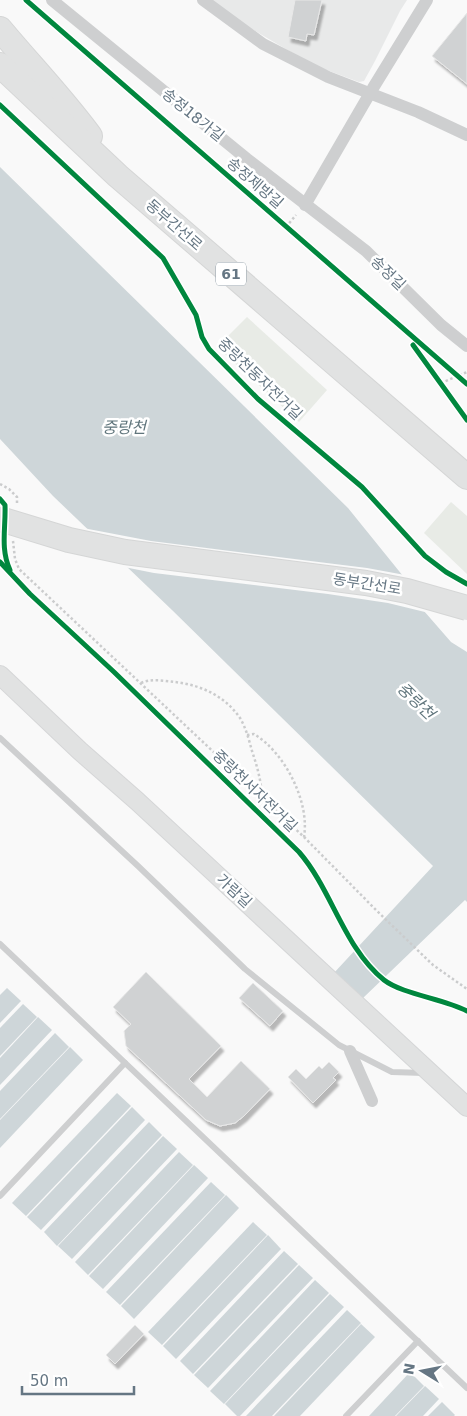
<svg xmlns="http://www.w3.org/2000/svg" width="467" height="1416" font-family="'DejaVu Sans','Noto Sans KR',sans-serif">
	<defs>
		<filter id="shadow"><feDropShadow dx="3" dy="5" stdDeviation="1" flood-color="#0004"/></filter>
	</defs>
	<rect width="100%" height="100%" fill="#f9f9f9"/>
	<polygon fill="#e8e9e9" points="209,0 407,0 400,11 375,61 364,81 359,82 313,65 208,3"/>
	<g fill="#e8ebe6">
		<polygon points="247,317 327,390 299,422 217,347"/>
		<polygon points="451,502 467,516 467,574 424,533"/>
	</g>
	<g fill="#ced6d9">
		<polygon points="0,167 348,508 403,576 424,611 451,642 467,652 467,902 465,900 363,998 333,974 433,866 172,610 53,496 0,439"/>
		<polygon points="7,988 21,1001 0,1023 0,995"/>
		<polygon points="23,1004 37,1017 0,1056 0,1028"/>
		<polygon points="38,1017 52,1030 0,1085 0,1058"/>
		<polygon points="55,1033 69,1047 0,1119 0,1091"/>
		<polygon points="70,1047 83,1060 0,1148 0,1120"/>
		<polygon points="117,1093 131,1106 26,1216 12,1203"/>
		<polygon points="132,1107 145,1120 41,1230 27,1217"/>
		<polygon points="149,1122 162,1135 57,1246 44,1232"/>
		<polygon points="163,1136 177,1149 72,1259 58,1246"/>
		<polygon points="179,1152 193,1165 88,1275 75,1262"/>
		<polygon points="194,1165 208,1178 103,1289 89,1276"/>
		<polygon points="211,1182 225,1195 120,1305 106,1292"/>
		<polygon points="226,1195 239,1208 134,1319 121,1306"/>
		<polygon points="253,1222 267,1235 162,1345 148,1332"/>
		<polygon points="268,1235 281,1249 176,1359 163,1346"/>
		<polygon points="284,1251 298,1264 193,1374 180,1361"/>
		<polygon points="299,1265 313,1278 208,1388 194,1375"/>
		<polygon points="315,1280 329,1293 224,1404 210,1391"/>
		<polygon points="330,1294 344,1307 240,1416 237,1416 225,1404"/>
		<polygon points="347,1310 361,1323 272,1416 246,1416"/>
		<polygon points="361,1324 375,1337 300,1416 274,1416"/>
		<polygon points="410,1372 424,1386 395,1416 369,1416"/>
		<polygon points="425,1386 439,1399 423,1416 396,1416"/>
		<polygon points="442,1402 455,1415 454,1416 428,1416"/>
	</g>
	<polygon fill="#f9f9f9" points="83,528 151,541 367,568 405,575 429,613 388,603 328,594 154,573 124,567"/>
	<g fill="#d0d2d3" stroke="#e8e8e8" filter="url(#shadow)">
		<polygon points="295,0 322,0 314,35 307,34 306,41 288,37"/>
		<polygon points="467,13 467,84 432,56"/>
		<polygon points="146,972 221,1046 189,1079 207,1097 241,1061 270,1089 244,1116 235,1123 220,1126 206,1120 126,1046 124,1031 131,1024 113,1007"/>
		<polygon points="253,983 283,1011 270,1026 239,998"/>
		<polygon points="329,1062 339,1072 333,1078 336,1080 313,1103 288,1077 296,1069 306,1079 319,1066 322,1069"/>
		<polygon points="135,1325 144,1334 115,1364 106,1355"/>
	</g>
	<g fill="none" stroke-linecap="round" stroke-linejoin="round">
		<g stroke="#d5d6d7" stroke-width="20">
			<polyline id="secondary" points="0,675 80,751 137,801 467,1107"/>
		</g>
		<g stroke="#d5d6d6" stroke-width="26">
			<g id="highway">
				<path d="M0,29C30,65 62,98 90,136"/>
				<polyline points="0,65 118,176 467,477"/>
			</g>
		</g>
		<g stroke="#cbcccd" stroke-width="2.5" stroke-dasharray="2.5 2.5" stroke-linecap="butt">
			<polyline points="286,227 296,215"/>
			<polyline points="441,383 467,372"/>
			<polyline points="0,484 9,489 17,497 17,504"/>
			<polyline points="13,541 15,559 19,569 304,837 376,910 433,965 467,989"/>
			<path d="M141,683C151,678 164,681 175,682C201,685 225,696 240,718C246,728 249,740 252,751C257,766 261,780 262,796"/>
			<path d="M247,735L254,734C284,752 310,801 304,837"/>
		</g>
		<g stroke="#cecfd0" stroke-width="6">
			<polyline points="0,738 138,866 245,969 339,1045 392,1072 424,1073"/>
			<polyline points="0,944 467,1388"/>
			<polyline points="0,1196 125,1063"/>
			<polyline points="346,1416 418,1341"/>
		</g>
		<g stroke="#cecfd0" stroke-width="12">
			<polyline points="52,0 247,159 366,251 441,325 467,346"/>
			<polyline points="203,0 263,44 328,77 418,112 467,135"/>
			<polyline points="305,205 373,88 427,0"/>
			<polyline points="350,1051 372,1101"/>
		</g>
		<use href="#secondary" stroke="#e1e2e2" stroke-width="18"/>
		<use href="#highway" stroke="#e1e2e2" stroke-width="24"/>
		<g stroke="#d5d6d6" stroke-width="26" stroke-linecap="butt">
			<polyline id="highway-bridge" points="0,519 69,540 125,552 366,583 407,591 467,608"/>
		</g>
		<use href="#highway-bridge" stroke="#e1e2e2" stroke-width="24"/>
		<g stroke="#fff" stroke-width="8">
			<g id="cycleway">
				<polyline points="26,0 467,384"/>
				<polyline points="0,105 163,258 196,315 202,337 209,349 258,399 362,487 425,556 446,572 467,584"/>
				<polyline points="413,345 467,420"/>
				<path d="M0,499L5,505C6,527 0,549 10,570"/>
				<path d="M0,562L30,594L114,672L299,852C332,890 344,948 384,980C402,994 444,999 467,1011"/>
			</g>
		</g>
		<use href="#cycleway" stroke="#00873e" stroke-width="5"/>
	</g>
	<g text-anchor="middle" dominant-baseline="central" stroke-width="5" stroke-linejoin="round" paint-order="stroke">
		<rect fill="#fff" stroke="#939fa8" stroke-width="1" x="216" y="262.5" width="30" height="23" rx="4"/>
		<g font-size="14" font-weight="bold" fill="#657683">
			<text x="231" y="274">61</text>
		</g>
		<g font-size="15" fill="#657683" stroke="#fff">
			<text transform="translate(193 115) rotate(39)">송정18가길</text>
			<text transform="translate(255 183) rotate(41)">송정제방길</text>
			<text transform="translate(174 225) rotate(41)">동부간선로</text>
			<text transform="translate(388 273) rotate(44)">송정길</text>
			<text transform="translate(260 379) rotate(44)">중랑천동자전거길</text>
			<text transform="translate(367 584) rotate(9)">동부간선로</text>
			<text transform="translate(255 791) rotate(44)">중랑천서자전거길</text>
			<text transform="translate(234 891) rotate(43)">가람길</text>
		</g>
		<g font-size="16" font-style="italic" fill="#60757c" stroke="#fff">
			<text x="124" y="427">중랑천</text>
			<text transform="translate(416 701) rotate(44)">중랑천</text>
		</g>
	</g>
	<g transform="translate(422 1371) rotate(280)" stroke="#ffffff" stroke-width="4" paint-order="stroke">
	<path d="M0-4L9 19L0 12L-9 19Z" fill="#657683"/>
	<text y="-8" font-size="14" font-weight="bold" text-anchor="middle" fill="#657683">N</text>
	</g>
	<path d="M22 1386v8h112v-8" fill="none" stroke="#657683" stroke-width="2.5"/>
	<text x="30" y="1386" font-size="15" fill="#657683" stroke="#ffffff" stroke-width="4" paint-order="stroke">50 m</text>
</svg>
